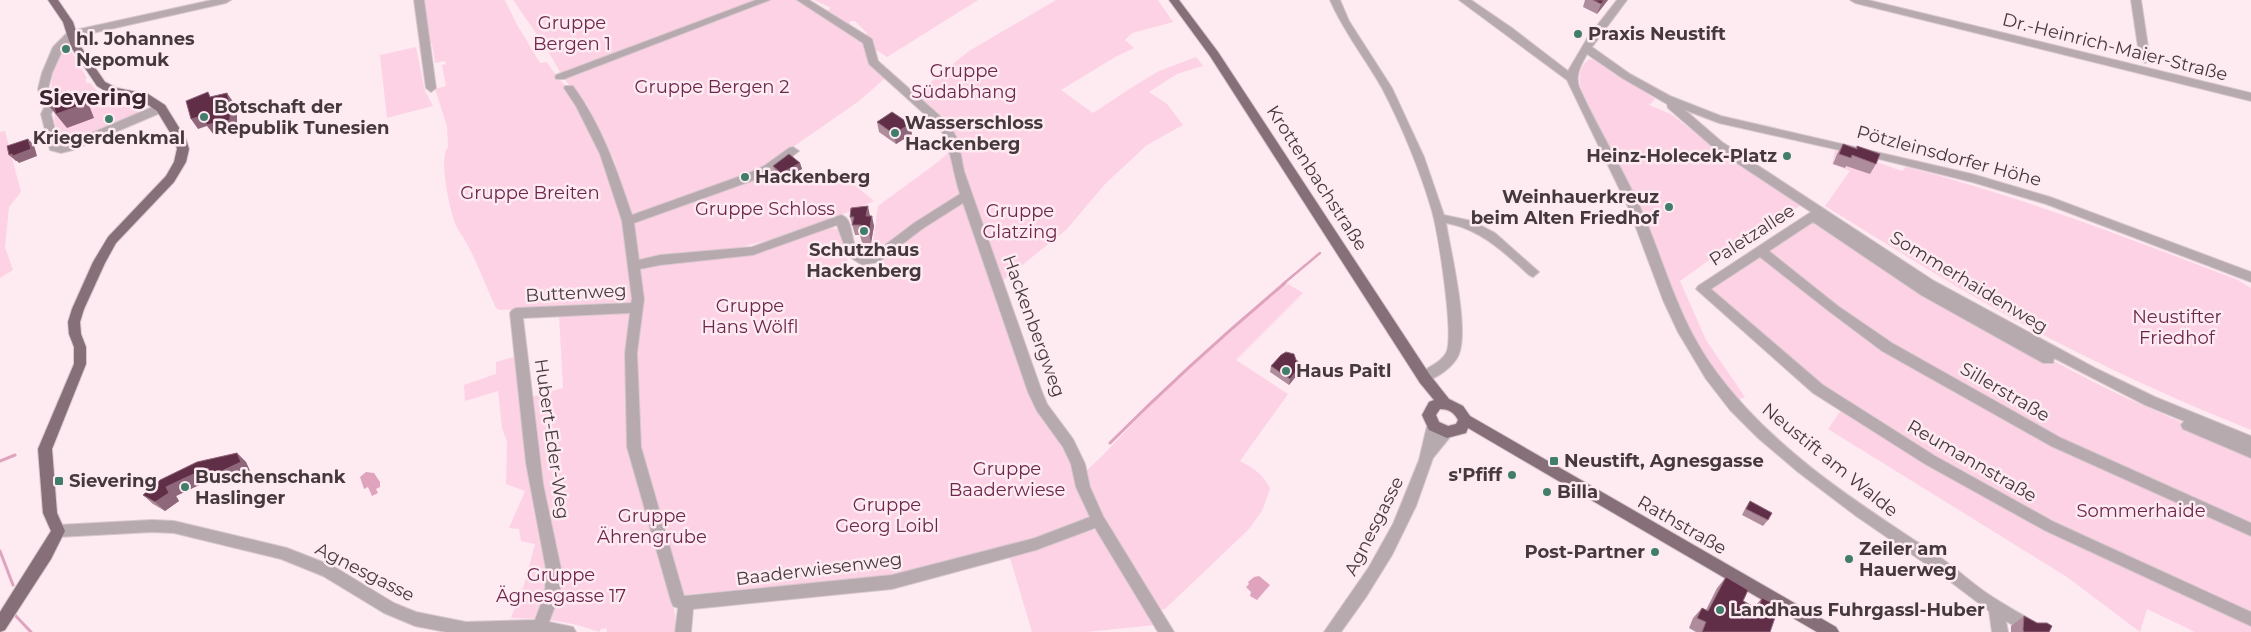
<svg xmlns="http://www.w3.org/2000/svg" width="2251" height="632" font-family="Montserrat,sans-serif">
	<rect width="100%" height="100%" fill="#feebf2"/>
	<g fill="#fdd2e4">
		<path d="M423,0H505L516,23L540,63L547,62C555,76 568,87 577,101C598,136 621,194 625,235L623,236L632,278L635,304L500,310L496,308C486,287 478,264 467,244C464,237 458,231 455,223C450,210 438,158 448,147L447,126L435,89L446,86L442,65L446,64L445,61L435,63L432,44H428Z"/>
		<polygon points="513,0 798,0 864,41 884,79 859,101 760,170 629,217 613,166 616,165 612,155 609,155 586,103 583,103 563,77 545,46"/>
		<polygon points="814,0 978,0 887,57 875,49 874,44 865,36 867,33 855,21 850,21 849,26 825,12 831,8"/>
		<polygon points="1056,0 1158,0 1173,22 1132,33 1125,40 1134,48 1117,56 1061,90 1093,113 1134,86 1159,71 1196,57 1203,66 1177,74 1149,92 1167,104 1183,125 1147,145 1106,183 1066,230 1001,282 960,170 957,139 954,133 941,118 916,94 969,51"/>
		<path d="M68,46L87,78L85,80L87,83H90C107,107 132,92 146,109L66,144L60,143L54,120L56,106L51,94L52,74L63,48Z"/>
		<polygon points="416,47 425,91 433,106 387,118 380,55"/>
		<path d="M1590,59C1601,59 1607,68 1615,75V72L1655,99L1649,105L1671,114L1717,150L1801,205L1750,241L1740,238L1680,281L1706,340L1745,397L1737,400L1712,368L1685,326L1653,238L1581,89C1578,78 1579,65 1590,59Z"/>
		<polygon points="5,131 21,192 9,207 5,247 13,270 0,278 0,132"/>
		<path d="M951,150L960,194L881,250C869,256 859,258 853,244L873,242L878,206L938,162Z"/>
		<path d="M1835,150L1851,153L1902,171L1906,167C2020,196 2128,238 2238,280L2251,288V430C2171,398 2093,362 2017,321C1952,285 1888,245 1825,206L1850,171L1832,164Z"/>
		<path d="M770,172L785,184L845,177L874,201L801,232L714,254C729,253 746,255 761,252C786,247 813,225 838,229L852,275L856,274L864,279C895,248 923,227 961,203L966,204L1036,410L1064,446L1089,513L1088,517L1030,540L894,576L680,595L672,598L676,621L674,632H607L606,628L601,629L599,632C570,621 542,618 511,618L525,582L535,544L521,541L519,529L509,528L525,491L506,484L507,442L502,428L498,391L465,401L464,385L496,374V362L517,356L527,398L563,388L559,316L631,311L636,417L631,225L636,222Z"/>
		<path d="M1811,214C1902,271 1992,330 2088,379C2140,406 2196,428 2251,450V632H2195L2147,609L2140,632L2067,577L1828,429L1842,409L1741,328L1696,288Z"/>
		<path d="M1288,284L1303,293L1236,360L1288,394L1240,461C1254,468 1264,475 1270,489L1262,511L1249,529L1165,609L1158,610L1095,504L1084,473L1102,456L1160,395L1276,291Z"/>
		<polygon points="1093,530 1097,531 1155,625 1087,632 1032,632 1010,558"/>
	</g>
	<g fill="#dfa3be">
		<polygon points="366,472 374,473 380,482 380,487 376,489 378,493 372,496 368,487 364,489 360,477"/>
		<polygon points="1259,576 1270,585 1257,600 1250,596 1251,592 1246,587 1249,584 1248,582 1254,577"/>
	</g>
	<g fill="none" stroke-linecap="round" stroke-linejoin="round">
		<polyline stroke="#dfa3be" stroke-width="2.5" points="1283,284 1320,253"/>
		<g stroke="#dfa3be" stroke-width="3">
			<path d="M1110,443C1166,387 1224,334 1285,283"/>
			<polyline points="0,461 15,455"/>
			<polyline points="0,551 13,585"/>
			<polyline points="14,614 31,632"/>
		</g>
		<g stroke="#d9c7ce" stroke-width="2">
			<g id="minor">
				<polygon points="212,0 231,0 226,3 75,37 63,49 52,73 48,89 54,108 51,114 59,145 66,144 157,105 161,104 166,108 165,111 73,150 61,153 50,150 41,114 44,108 38,89 42,73 53,47 67,33 80,29"/>
				<polygon points="414,0 424,0 436,88 431,92 426,88"/>
				<polygon points="756,0 770,0 564,79 556,79 555,77 556,75"/>
				<path d="M797,0H809L872,39L878,61L948,123L958,140L964,171L1042,392L1047,404L1073,439L1085,464L1090,487L1103,516L1174,632H1158L1095,528L1036,550L892,589L693,609L691,632H675L678,608L673,606L671,601L627,447L625,353L630,313L523,318L543,484L561,569L560,593L549,622L573,627L576,632H446L415,626L384,613L323,576L281,559L174,533L152,532L58,537L53,535L51,531L53,527L58,525L152,520L174,521L287,548L333,566L394,603L416,612L466,622L535,620L545,593L546,569L526,463L510,313L512,310L516,308L631,303L632,299L622,221L600,154L576,106L564,88L565,86H573C602,126 616,168 632,215L749,173L764,166L789,148L793,147L799,151L772,172L757,179L634,223L639,260L660,255L752,247L841,215C859,220 844,257 872,255L914,223L960,194C953,173 951,147 940,128L869,64L863,43ZM963,203L1028,392L1037,411L1063,447L1071,464L1076,487L1090,517L1035,538L892,575L684,596L641,447L637,353L644,299L640,269L660,265L753,255L837,225L848,256L862,265L879,262L922,229Z"/>
				<path d="M1330,0H1340L1349,21L1392,88L1424,157L1444,215L1472,221L1495,233L1539,272L1533,277L1529,275C1504,252 1480,229 1446,223C1451,253 1469,327 1459,354C1454,367 1437,378 1424,382L1419,381L1418,377L1419,373C1428,368 1441,362 1446,353C1455,338 1438,232 1432,211C1421,172 1401,124 1382,88C1365,58 1344,32 1330,0Z"/>
				<path d="M1459,0H1471L1512,28L1568,71L1588,37L1617,0H1627L1592,47L1630,74L1670,96L1721,116L1972,174L2050,197L2251,272V282L2046,204L1972,182L1879,159L1719,123L1685,110L1722,142L1934,281L2095,368L2155,397L2251,436V458L2183,429L2181,425L2184,421L2145,405L2054,358L2053,363H2043L1921,295L1813,222L1769,251L1838,306L1892,343L2061,438L2251,523V536L2051,446L1882,351L1830,312L1760,257L1711,289L1823,385L1935,456L2054,522L2251,612V626L2044,530L1925,464L1813,393L1696,289L1698,286L1811,212L1714,148L1668,108L1667,104L1622,78L1587,54C1581,65 1575,75 1579,87C1598,129 1622,167 1641,209C1666,266 1678,321 1717,373C1774,450 1858,503 1937,555C1955,567 1970,582 1988,594C2006,606 2025,616 2043,627L2046,632H2024L2006,621L2008,632H1992L1989,611L1939,573L1856,516L1798,472L1758,438L1730,410L1706,379L1678,332L1663,300L1629,209L1567,80Z"/>
				<polygon points="1850,0 1868,0 2251,93 2251,101 1855,3"/>
				<polygon points="2131,0 2141,0 2150,60 2145,63 2140,60"/>
				<polygon points="1434,420 1439,422 1441,426 1439,432 1447,426 1452,428 1454,432 1433,458 1416,506 1392,555 1366,597 1341,632 1324,632 1369,567 1393,524 1419,460 1427,426 1429,422"/>
			</g>
		</g>
		<g stroke="#d9c7ce" stroke-width="2">
			<g id="major">
				<polygon points="48,0 58,0 73,22 81,47 105,82 117,88 148,94 165,105 186,139 189,149 186,162 174,182 116,243 105,263 84,309 80,322 81,334 86,347 86,364 52,449 57,513 65,531 51,559 5,630 0,632 0,612 51,531 43,513 38,449 74,364 74,347 69,334 68,322 72,309 93,262 108,237 166,176 174,162 177,149 174,139 157,111 141,100 110,94 97,86 71,47 63,22"/>
				<path d="M1169,0H1179L1218,52L1430,375L1449,399L1463,406L1470,416L1836,627L1839,632H1817L1468,428L1466,433L1447,438L1429,430L1422,415L1429,402L1434,400L1420,383L1210,56ZM1440,409C1448,409 1454,412 1458,420L1456,424L1448,426L1439,422L1436,415Z"/>
			</g>
		</g>
		<use href="#minor" fill="#b7aaaf" fill-rule="evenodd"/>
		<use href="#major" fill="#866f79" fill-rule="evenodd"/>
	</g>
	<g fill="#af8c9c">
		<polygon points="1585,0 1608,0 1597,14 1583,7"/>
		<polygon points="877,122 912,134 896,144 879,132"/>
		<polygon points="1843,144 1856,148 1857,146 1876,164 1870,174 1846,166 1845,168 1833,164 1837,154"/>
		<polygon points="800,163 802,169 783,179 775,173 773,166"/>
		<polygon points="870,216 874,226 871,243 862,243 860,235 855,235 850,217"/>
		<polygon points="1296,360 1302,364 1301,370 1289,385 1270,372 1271,366"/>
		<polygon points="237,453 246,462 250,471 221,485 214,479 197,486 176,496 179,501 165,511 153,504 143,495"/>
		<polygon points="1750,501 1768,520 1763,526 1742,515 1746,507"/>
		<polygon points="1726,577 1743,601 1754,607 1762,598 1770,632 1696,632 1689,628 1693,618 1702,608 1706,610 1717,588"/>
		<polygon points="2024,616 2049,632 2011,632 2011,626"/>
	</g>
	<g fill="#8f677a">
		<polygon points="1604,0 1608,0 1597,14 1601,4"/>
		<polygon points="66,91 78,104 78,92 89,105 94,118 67,128 49,106 68,94"/>
		<polygon points="227,93 234,103 237,114 237,130 214,135 207,126 198,129 191,119"/>
		<polygon points="910,124 912,134 896,144 894,134"/>
		<polygon points="28,139 34,145 37,156 19,163 17,161 16,161 9,155 12,154"/>
		<polygon points="800,163 802,169 783,179 781,173"/>
		<polygon points="868,206 870,216 866,216"/>
		<polygon points="872,216 874,226 871,243 869,233"/>
		<polygon points="1302,364 1301,370 1289,385 1290,379"/>
		<polygon points="237,453 246,462 250,471 221,485 214,479 197,486 176,496 179,501 165,511 155,502 166,487"/>
	</g>
	<g fill="#602e47" stroke="#8f677a">
		<polygon points="1593,0 1604,0 1601,4"/>
		<polygon points="66,91 68,94 78,92 82,105 56,114 53,105 49,106 47,97"/>
		<polygon points="208,92 210,97 227,93 230,104 230,120 206,125 206,115 191,119 186,101"/>
		<polygon points="892,112 910,124 894,134 877,122"/>
		<polygon points="28,139 31,149 13,156 12,154 9,155 7,146"/>
		<polygon points="1843,144 1857,149 1857,146 1880,154 1876,164 1852,155 1851,158 1839,154"/>
		<polygon points="789,154 800,163 781,173 773,166"/>
		<polygon points="868,206 866,216 872,216 869,233 859,233 861,225 852,225 854,217 850,217 851,208"/>
		<polygon points="1286,352 1294,354 1296,360 1302,364 1290,379 1271,366 1281,355"/>
		<polygon points="237,453 241,462 211,476 208,468 187,477 166,487 169,493 155,502 143,495 160,480 197,462"/>
		<polygon points="1750,501 1772,513 1768,520 1746,509"/>
		<polygon points="1726,577 1748,590 1743,601 1758,609 1762,598 1779,606 1770,632 1702,632 1706,622 1697,618 1702,608 1708,611"/>
		<polygon points="2024,616 2037,623 2047,623 2052,626 2049,632 2024,632 2023,630"/>
	</g>
	<g fill="#407d6a" stroke="#feebf2" stroke-width="2">
		<circle cx="1578" cy="34" r="5"/>
		<circle cx="66" cy="49" r="5"/>
		<circle cx="204" cy="117" r="5"/>
		<circle cx="109" cy="119" r="5"/>
		<circle cx="895" cy="133" r="5"/>
		<circle cx="1787" cy="156" r="5"/>
		<circle cx="745" cy="177" r="5"/>
		<circle cx="1669" cy="207" r="5"/>
		<circle cx="864" cy="231" r="5"/>
		<circle cx="1286" cy="371" r="5"/>
		<rect x="1549" y="456" width="10" height="10" rx="2.5"/>
		<circle cx="1512" cy="475" r="5"/>
		<rect x="54" y="476" width="10" height="10" rx="2.5"/>
		<circle cx="185" cy="487" r="5"/>
		<circle cx="1547" cy="492" r="5"/>
		<circle cx="1655" cy="552" r="5"/>
		<circle cx="1849" cy="559" r="5"/>
		<circle cx="1720" cy="610" r="5"/>
	</g>
	<g text-anchor="middle" dominant-baseline="central" stroke-width="5" stroke-linejoin="round" paint-order="stroke">
		<g font-size="18" fill="#6d264c" stroke="#feebf2">
			<text x="572" y="23">Gruppe<tspan x="572" dy="21">Bergen 1</tspan></text>
			<text x="964" y="71">Gruppe<tspan x="964" dy="21">Südabhang</tspan></text>
			<text x="712" y="87">Gruppe Bergen 2</text>
			<text x="530" y="193">Gruppe Breiten</text>
			<text x="765" y="209">Gruppe Schloss</text>
			<text x="1020" y="211">Gruppe<tspan x="1020" dy="21">Glatzing</tspan></text>
			<text x="750" y="306">Gruppe<tspan x="750" dy="21">Hans Wölfl</tspan></text>
			<text x="2177" y="317">Neustifter<tspan x="2177" dy="21">Friedhof</tspan></text>
			<text x="1007" y="469">Gruppe<tspan x="1007" dy="21">Baaderwiese</tspan></text>
			<text x="887" y="505">Gruppe<tspan x="887" dy="21">Georg Loibl</tspan></text>
			<text x="2141" y="511">Sommerhaide</text>
			<text x="652" y="516">Gruppe<tspan x="652" dy="21">Ährengrube</tspan></text>
			<text x="561" y="575">Gruppe<tspan x="561" dy="21">Ägnesgasse 17</tspan></text>
		</g>
		<g font-size="18" font-weight="bold" fill="#45393e" stroke="#feebf2" text-anchor="start">
			<text x="1588" y="34">Praxis Neustift</text>
			<text x="76" y="39">hl. Johannes<tspan x="76" dy="21">Nepomuk</tspan></text>
			<text x="214" y="107">Botschaft der<tspan x="214" dy="21">Republik Tunesien</tspan></text>
			<text x="905" y="123">Wasserschloss<tspan x="905" dy="21">Hackenberg</tspan></text>
			<text x="109" y="138" text-anchor="middle">Kriegerdenkmal</text>
			<text x="1777" y="156" text-anchor="end">Heinz-Holecek-Platz</text>
			<text x="755" y="177">Hackenberg</text>
			<text x="1659" y="197" text-anchor="end">Weinhauerkreuz<tspan x="1659" dy="21">beim Alten Friedhof</tspan></text>
			<text x="864" y="250" text-anchor="middle">Schutzhaus<tspan x="864" dy="21">Hackenberg</tspan></text>
			<text x="1296" y="371">Haus Paitl</text>
			<text x="1564" y="461">Neustift, Agnesgasse</text>
			<text x="1502" y="475" text-anchor="end">s'Pfiff</text>
			<text x="195" y="477">Buschenschank<tspan x="195" dy="21">Haslinger</tspan></text>
			<text x="69" y="481">Sievering</text>
			<text x="1557" y="492">Billa</text>
			<text x="1859" y="549">Zeiler am<tspan x="1859" dy="21">Hauerweg</tspan></text>
			<text x="1645" y="552" text-anchor="end">Post-Partner</text>
			<text x="1730" y="610">Landhaus Fuhrgassl-Huber</text>
		</g>
		<g font-size="18" fill="#45393e" stroke="#feebf2">
			<text transform="translate(2115 47) rotate(14)">Dr.-Heinrich-Maier-Straße</text>
			<text transform="translate(1949 156) rotate(15)">Pötzleinsdorfer Höhe</text>
			<text transform="translate(1317 178) rotate(57)">Krottenbachstraße</text>
			<text transform="translate(1752 235) rotate(-33)">Paletzallee</text>
			<text transform="translate(1969 282) rotate(31)">Sommerhaidenweg</text>
			<text transform="translate(576 293) rotate(-3)">Buttenweg</text>
			<text transform="translate(1034 326) rotate(70)">Hackenbergweg</text>
			<text transform="translate(2005 392) rotate(30)">Sillerstraße</text>
			<text transform="translate(552 439) rotate(82)">Hubert-Eder-Weg</text>
			<text transform="translate(1830 460) rotate(39)">Neustift am Walde</text>
			<text transform="translate(1972 461) rotate(30)">Reumannstraße</text>
			<text transform="translate(1682 525) rotate(30)">Rathstraße</text>
			<text transform="translate(1374 526) rotate(-63)">Agnesgasse</text>
			<text transform="translate(819 569) rotate(-7)">Baaderwiesenweg</text>
			<text transform="translate(365 572) rotate(27)">Agnesgasse</text>
		</g>
		<g font-size="22" font-weight="bold" fill="#3c2530" stroke="#feebf2">
			<text x="93" y="97">Sievering</text>
		</g>
	</g>
</svg>
